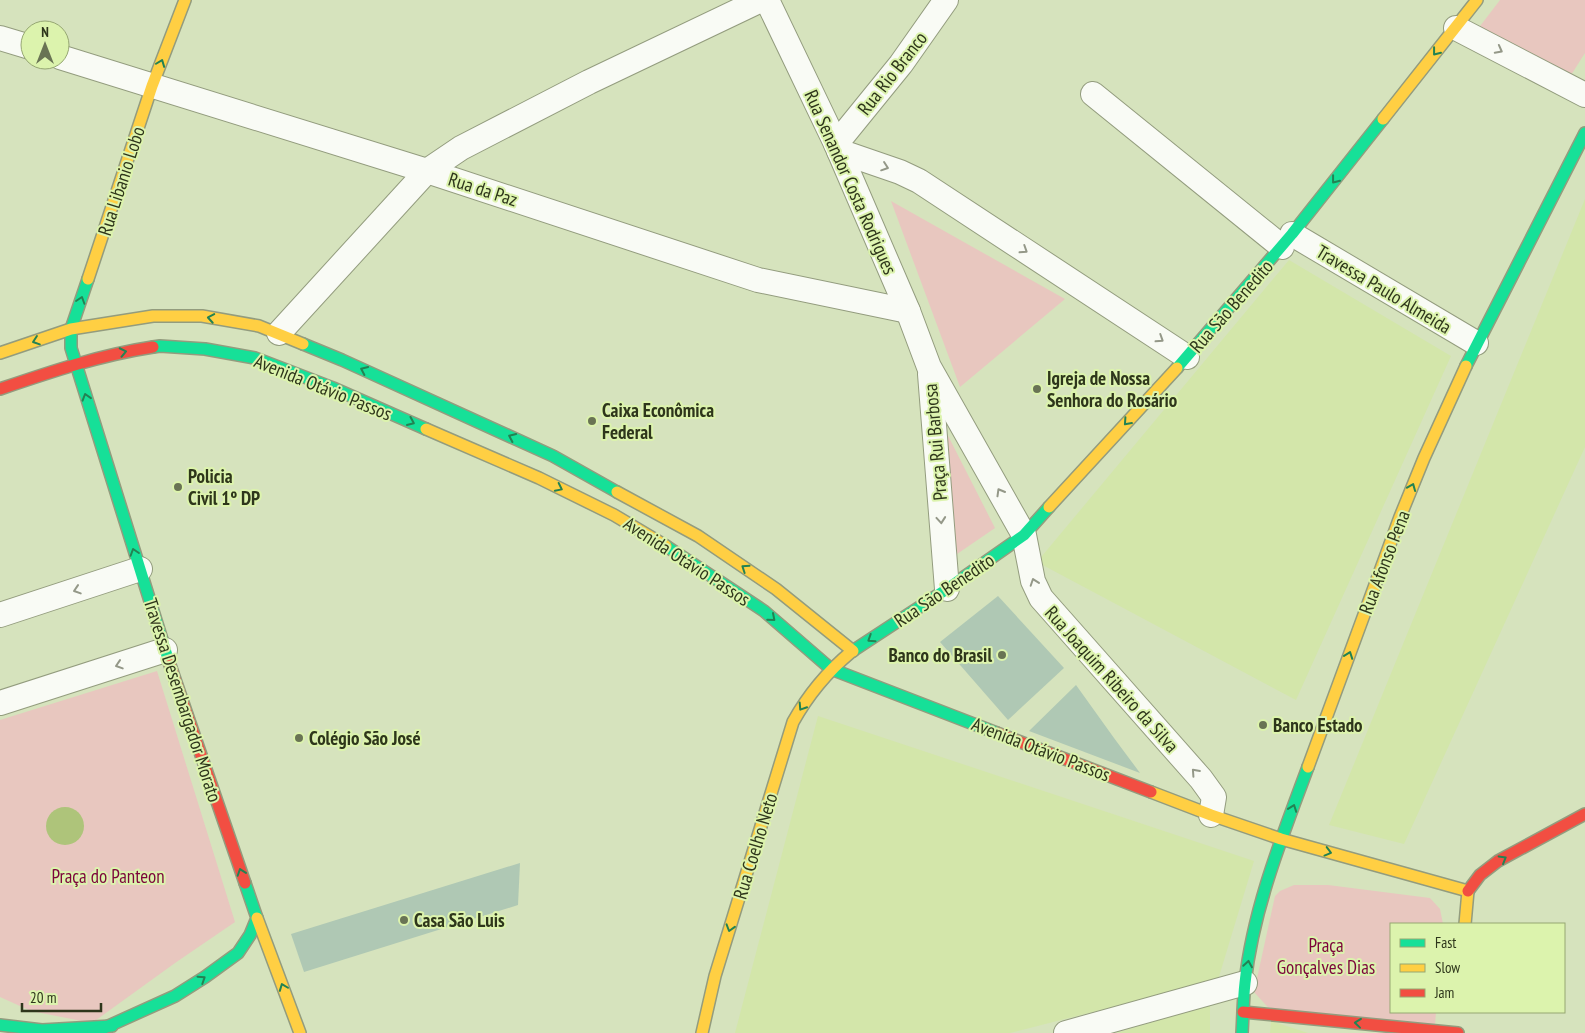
<svg xmlns="http://www.w3.org/2000/svg" width="1585" height="1033" font-family="'PT Sans Narrow',sans-serif">
	<rect width="100%" height="100%" fill="#d6e3bd"/>
	<g fill="#d3e6aa">
		<polygon points="1585,199 1585,447 1404,844 1329,825"/>
		<polygon points="1289,260 1451,356 1296,700 1037,562"/>
		<polygon points="818,716 1254,861 1218,980 1010,1033 735,1033"/>
		<polygon points="1210,1005 1210,1033 1116,1033"/>
		<polygon points="1271,1021 1308,1033 1270,1033"/>
	</g>
	<g fill="#e8c7bf">
		<polygon points="1500,0 1585,0 1585,53 1566,83 1474,34"/>
		<polygon points="891,201 1065,299 960,387"/>
		<polygon points="940,420 995,528 941,565"/>
		<polygon points="157,671 235,922 175,963 92,1023 31,1011 0,997 0,720"/>
		<polygon points="1294,885 1328,885 1430,898 1440,909 1443,924 1391,924 1391,1012 1436,1012 1435,1025 1275,1015 1254,992 1275,896 1280,891"/>
	</g>
	<circle fill="#aec47a" cx="65" cy="826" r="19"/>
	<g fill="#afc8b4">
		<polygon points="998,596 1064,668 1008,720 940,642"/>
		<polygon points="1076,685 1114,738 1140,773 1029,731"/>
		<polygon points="520,863 518,905 304,972 291,934"/>
	</g>
	<g fill="none" stroke-linecap="round" stroke-linejoin="round">
		<g stroke="#939c7e" stroke-width="26">
			<g id="street">
				<polyline points="767,0 836,144 908,311 929,367 1024,535 1033,581 1041,598 1201,779 1214,797 1211,815"/>
				<polyline points="1456,28 1585,95"/>
				<polyline points="0,38 30,47"/>
				<polyline points="60,57 427,171 758,280 908,311"/>
				<polyline points="1093,94 1282,247"/>
				<polyline points="836,144 901,64 946,0"/>
				<polyline points="839,151 900,172 919,181 1187,357"/>
				<polyline points="1292,234 1476,343"/>
				<polyline points="279,333 427,171 461,148 589,82 761,0"/>
				<polyline points="930,374 947,589"/>
				<polyline points="0,615 140,569"/>
				<polyline points="0,703 165,650"/>
				<polyline points="1066,1033 1245,983"/>
			</g>
		</g>
		<g stroke="#939c7e" stroke-width="14">
			<g id="fast">
				<polyline points="88,279 71,329 71,348 169,662"/>
				<polyline points="303,344 342,360 553,456 617,492"/>
				<polyline points="153,347 160,346 205,349 255,358 333,388 426,429"/>
				<polyline points="1466,366 1585,133"/>
				<polyline points="1177,368 1292,234 1383,119"/>
				<polyline points="666,546 764,611 831,669 997,733"/>
				<polyline points="851,652 947,589 1024,535 1049,507"/>
				<polyline points="0,1025 42,1030 112,1026"/>
				<polyline points="93,1033 175,996 205,977 238,953 250,935 257,918 245,883"/>
				<path d="M1242,1033C1243,1017 1243,1000 1245,983C1253,909 1282,837 1308,767"/>
			</g>
		</g>
		<g stroke="#939c7e" stroke-width="14">
			<g id="slow">
				<polyline points="1383,119 1477,0"/>
				<polyline points="88,279 152,86 185,0"/>
				<polyline points="0,353 71,329 153,316 202,316 259,326 303,344"/>
				<polyline points="426,429 539,478 614,515 666,546"/>
				<polyline points="617,492 698,536 776,589 853,651"/>
				<polyline points="1049,507 1177,368"/>
				<polyline points="1308,767 1400,517 1424,458 1466,366"/>
				<polyline points="1151,792 1211,815 1281,839 1468,891"/>
				<polyline points="257,918 300,1033"/>
				<polyline points="1465,924 1468,891"/>
				<path d="M702,1033L715,976L793,722C808,695 827,672 851,652"/>
			</g>
		</g>
		<g stroke="#939c7e" stroke-width="14">
			<g id="jam">
				<path d="M0,389C50,372 100,355 153,347"/>
				<polyline points="169,662 245,883"/>
				<polyline points="997,733 1151,792"/>
				<polyline points="1468,891 1480,875 1498,861 1585,814"/>
				<polyline points="1243,1012 1458,1033"/>
			</g>
		</g>
		<use href="#street" stroke="#f9fbf5" stroke-width="24"/>
		<use href="#fast" stroke="#16e098" stroke-width="11"/>
		<use href="#slow" stroke="#ffcf43" stroke-width="11"/>
		<use href="#jam" stroke="#f24e42" stroke-width="11"/>
	</g>
	<defs><path id="oneway-chevron" d="M-2-3.5L2.5 0L-2 3.5" fill="none" stroke-width="1.6" stroke-linecap="round" stroke-linejoin="round" transform="scale(1.25)"/></defs>
	<g stroke="#949888">
		<use href="#oneway-chevron" transform="translate(1499 50) rotate(28)"/>
		<use href="#oneway-chevron" transform="translate(885 167) rotate(19)"/>
		<use href="#oneway-chevron" transform="translate(1024 250) rotate(33)"/>
		<use href="#oneway-chevron" transform="translate(1160 339) rotate(33)"/>
		<use href="#oneway-chevron" transform="translate(1000 492) rotate(-120)"/>
		<use href="#oneway-chevron" transform="translate(941 520) rotate(85)"/>
		<use href="#oneway-chevron" transform="translate(1034 582) rotate(-109)"/>
		<use href="#oneway-chevron" transform="translate(77 590) rotate(162)"/>
		<use href="#oneway-chevron" transform="translate(119 665) rotate(162)"/>
		<use href="#oneway-chevron" transform="translate(1195 772) rotate(-132)"/>
	</g>
	<g stroke="#238253">
		<use href="#oneway-chevron" transform="translate(1436 52) rotate(128)"/>
		<use href="#oneway-chevron" transform="translate(161 63) rotate(-69)"/>
		<use href="#oneway-chevron" transform="translate(1335 180) rotate(128)"/>
		<use href="#oneway-chevron" transform="translate(81 300) rotate(-72)"/>
		<use href="#oneway-chevron" transform="translate(211 318) rotate(-170)"/>
		<use href="#oneway-chevron" transform="translate(36 341) rotate(161)"/>
		<use href="#oneway-chevron" transform="translate(123 352) rotate(-12)"/>
		<use href="#oneway-chevron" transform="translate(364 370) rotate(-155)"/>
		<use href="#oneway-chevron" transform="translate(86 397) rotate(-107)"/>
		<use href="#oneway-chevron" transform="translate(411 422) rotate(24)"/>
		<use href="#oneway-chevron" transform="translate(1127 422) rotate(132)"/>
		<use href="#oneway-chevron" transform="translate(512 437) rotate(-155)"/>
		<use href="#oneway-chevron" transform="translate(1412 487) rotate(-68)"/>
		<use href="#oneway-chevron" transform="translate(559 488) rotate(26)"/>
		<use href="#oneway-chevron" transform="translate(134 552) rotate(-108)"/>
		<use href="#oneway-chevron" transform="translate(745 568) rotate(-146)"/>
		<use href="#oneway-chevron" transform="translate(772 618) rotate(41)"/>
		<use href="#oneway-chevron" transform="translate(871 639) rotate(147)"/>
		<use href="#oneway-chevron" transform="translate(1349 655) rotate(-70)"/>
		<use href="#oneway-chevron" transform="translate(802 707) rotate(123)"/>
		<use href="#oneway-chevron" transform="translate(1293 808) rotate(-70)"/>
		<use href="#oneway-chevron" transform="translate(1328 852) rotate(15)"/>
		<use href="#oneway-chevron" transform="translate(1503 859) rotate(-30)"/>
		<use href="#oneway-chevron" transform="translate(241 872) rotate(-109)"/>
		<use href="#oneway-chevron" transform="translate(730 928) rotate(107)"/>
		<use href="#oneway-chevron" transform="translate(1248 964) rotate(-81)"/>
		<use href="#oneway-chevron" transform="translate(202 979) rotate(-33)"/>
		<use href="#oneway-chevron" transform="translate(283 987) rotate(-111)"/>
		<use href="#oneway-chevron" transform="translate(1358 1023) rotate(-174)"/>
	</g>
	<g fill="#697354" stroke="#dcf3ad" stroke-width="2">
		<circle cx="1037" cy="389" r="5"/>
		<circle cx="592" cy="421" r="5"/>
		<circle cx="178" cy="487" r="5"/>
		<circle cx="1002" cy="655" r="5"/>
		<circle cx="1263" cy="725" r="5"/>
		<circle cx="299" cy="738" r="5"/>
		<circle cx="404" cy="920" r="5"/>
	</g>
	<g text-anchor="middle" dominant-baseline="central" stroke-width="4" stroke-linejoin="round" paint-order="stroke">
		<g font-size="19" fill="#2e361b" stroke="#dcf3ad">
			<text transform="translate(892 73) rotate(-52)">Rua Rio Branco</text>
			<text transform="translate(121 181) rotate(-72)">Rua Libanio Lobo</text>
			<text transform="translate(851 182) rotate(66)">Rua Senandor Costa Rodrigues</text>
			<text transform="translate(483 189) rotate(18)">Rua da Paz</text>
			<text transform="translate(1384 289) rotate(31)">Travessa Paulo Almeida</text>
			<text transform="translate(1231 306) rotate(-49)">Rua São Benedito</text>
			<text transform="translate(323 387) rotate(22)">Avenida Otávio Passos</text>
			<text transform="translate(935 442) rotate(-95)">Praça Rui Barbosa</text>
			<text transform="translate(687 561) rotate(33)">Avenida Otávio Passos</text>
			<text transform="translate(1384 562) rotate(-69)">Rua Afonso Pena</text>
			<text transform="translate(944 590) rotate(-34)">Rua São Benedito</text>
			<text transform="translate(1112 679) rotate(48)">Rua Joaquim Ribeiro da Silva</text>
			<text transform="translate(183 700) rotate(72)">Travessa Desembargador Morato</text>
			<text transform="translate(1041 749) rotate(21)">Avenida Otávio Passos</text>
			<text transform="translate(755 846) rotate(-73)">Rua Coelho Neto</text>
		</g>
		<g font-size="19" font-weight="bold" fill="#2e361b" stroke="#dcf3ad" text-anchor="start">
			<text x="1047" y="378">Igreja de Nossa<tspan x="1047" dy="22">Senhora do Rosário</tspan></text>
			<text x="602" y="410">Caixa Econômica<tspan x="602" dy="22">Federal</tspan></text>
			<text x="188" y="476">Policia<tspan x="188" dy="22">Civil 1º DP</tspan></text>
			<text x="992" y="655" text-anchor="end">Banco do Brasil</text>
			<text x="1273" y="725">Banco Estado</text>
			<text x="309" y="738">Colégio São José</text>
			<text x="414" y="920">Casa São Luis</text>
		</g>
		<g font-size="19" fill="#7c053b" stroke="#dcf3ad">
			<text x="108" y="876">Praça do Panteon</text>
			<text x="1326" y="945">Praça<tspan x="1326" dy="22">Gonçalves Dias</tspan></text>
		</g>
	</g>
	<rect x="1390" y="923" width="175" height="90" fill="#dcf3ad" stroke="#96a773"/>
	<rect x="1400" y="939" width="25" height="8" fill="#16e098" stroke="#96a773"/>
	<text x="1435" y="948" font-size="15" fill="#2e361b">Fast</text>
	<rect x="1400" y="964" width="25" height="8" fill="#ffcf43" stroke="#96a773"/>
	<text x="1435" y="973" font-size="15" fill="#2e361b">Slow</text>
	<rect x="1400" y="989" width="25" height="8" fill="#f24e42" stroke="#96a773"/>
	<text x="1435" y="998" font-size="15" fill="#2e361b">Jam</text>
	<g transform="translate(45 45)"><circle r="24" fill="#dcf3ad" stroke="#96a773"/>
	<path d="M0-4L9 19L0 12L-9 19Z" fill="#697354"/>
	<text y="-8" font-size="14" font-weight="bold" text-anchor="middle" fill="#2e361b">N</text>
	</g>
	<path d="M22 1003v8h79v-8" fill="none" stroke="#2e361b" stroke-width="2.5"/>
	<text x="30" y="1003" font-size="15" fill="#2e361b" stroke="#dcf3ad" stroke-width="4" paint-order="stroke">20 m</text>
</svg>
